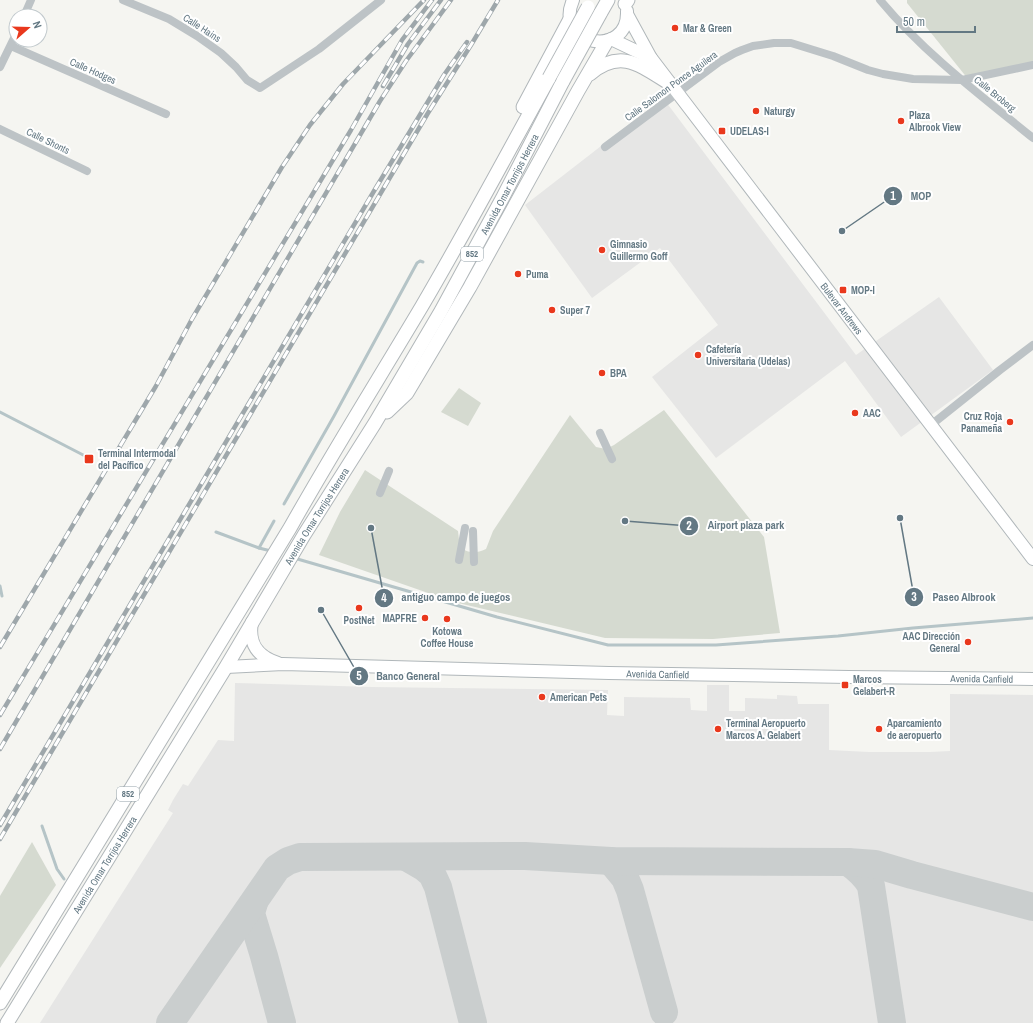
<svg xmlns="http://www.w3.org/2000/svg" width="1033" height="1023" font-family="'Archivo Narrow',sans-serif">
	<rect width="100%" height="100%" fill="#f5f5f1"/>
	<g fill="#e6e6e5">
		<polygon points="663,98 856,355 939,297 993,370 901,437 845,361 716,458 652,377 718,325 660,248 592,298 525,205"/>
		<polygon points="235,683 372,687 608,690 607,715 624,716 624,697 690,698 691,710 707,711 707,685 729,685 729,711 745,711 745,698 777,699 777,695 797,696 798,704 829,704 829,750 869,752 930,752 950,751 950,694 1033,695 1033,1023 40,1023 173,813 168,810 173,800 183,784 188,786 218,740 234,741"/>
	</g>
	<g fill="#d5dad0">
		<polygon points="907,0 1033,0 1033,67 968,79 907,3"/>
		<polygon points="459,388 481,403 468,426 441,412"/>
		<path d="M664,410L764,537L780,633L713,639L605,638L454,602L319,555L340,512L365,470L458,531L460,548C470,553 475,554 486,549L493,531L570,415L596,447L606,449L614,445Z"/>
		<polygon points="32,842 56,885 0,968 0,896"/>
	</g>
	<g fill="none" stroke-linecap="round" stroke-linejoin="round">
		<g stroke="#b5c4c7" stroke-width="3">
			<polyline points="0,412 89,458"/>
			<polyline points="284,504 334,416 417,263 420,261 423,262"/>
			<polyline points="216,532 259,548 271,551"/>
			<polyline points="259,548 274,521"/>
			<polyline points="294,558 497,617 608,645 716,645 838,636 913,628 1033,618"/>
			<polyline points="0,586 2,596"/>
			<polyline points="42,826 57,869 64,879"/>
		</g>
		<g stroke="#cacece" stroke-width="28">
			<polyline points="406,857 425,868 432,874 438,887 473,1023"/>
			<polyline points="611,861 625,878 630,890 664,1012"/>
			<path d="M848,862C858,869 866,876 871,886L892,1023"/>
			<polyline points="254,903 251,913 253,920 264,956 282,1023"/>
			<polyline points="170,1023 277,868 288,861 300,857 525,856 611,861 848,862 875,864 912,875 1033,907"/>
		</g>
		<g stroke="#b0b7ba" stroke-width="14">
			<g id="secondary">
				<path d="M573,0C553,46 629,59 627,11"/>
				<path id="s1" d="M627,14L651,58L1033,559"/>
				<polyline points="611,39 651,58"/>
				<path d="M252,622C248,644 258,657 278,663"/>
				<path id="s2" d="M226,667L283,664L609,673L849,677L1033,679"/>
			</g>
		</g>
		<g stroke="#b1b7ba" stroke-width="15">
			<g id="primary">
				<polyline points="625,4 628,0"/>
				<polyline points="600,14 608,0"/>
				<path d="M590,74C622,47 642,67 672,85"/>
				<polyline points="523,107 570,19"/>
				<polyline points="387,412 407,393 470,287 578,91 607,41"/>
				<path d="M0,1003L290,528C332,453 378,380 422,306C466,231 507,154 549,78"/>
				<path id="s3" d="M7,1023L226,667L304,535L375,423L441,311L503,197L563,81"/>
			</g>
		</g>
		<g stroke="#bdc3c6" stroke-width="8">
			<polyline points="123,0 169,19 197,36 221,53 236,67 247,80 260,88 319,49 381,0"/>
			<path d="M880,0C924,53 980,95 1033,138"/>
			<polyline points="24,16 31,0"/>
			<polyline points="11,46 166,114"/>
			<polyline points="0,67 16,34"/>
			<polyline points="0,129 87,171"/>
			<polyline points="605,147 719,62 735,53 742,50 753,46 774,43 791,43 833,56 868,70 883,74 913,79 962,80 1033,65"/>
			<polyline points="931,425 1000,370 1033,345"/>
			<polyline points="600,433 612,459"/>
			<polyline points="380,493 389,471"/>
			<polyline points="473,531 474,562"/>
			<polyline points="459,560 465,528"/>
		</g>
		<use href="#secondary" stroke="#fff" stroke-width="12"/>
		<use href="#primary" stroke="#fff" stroke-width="13"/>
		<g stroke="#9ea7ab" stroke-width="4.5">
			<g id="rail">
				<polyline points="383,86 408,44 441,0"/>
				<polyline points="0,647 156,386 192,319 282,167 310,125 343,84 424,0"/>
				<polyline points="0,715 351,130 402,40 432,0"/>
				<polyline points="0,749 380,101 406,61 451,0"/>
				<polyline points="0,825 374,191 444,75 467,42"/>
				<polyline points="0,839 428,113 471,45 498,0"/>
			</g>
		</g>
		<use href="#rail" stroke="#fff" stroke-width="3" stroke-dasharray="9" stroke-linecap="butt"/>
		<g stroke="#b1b7ba" stroke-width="15" stroke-linecap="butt">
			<g id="primary-bridge">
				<polyline points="549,78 588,7"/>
				<polyline points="563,81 600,14"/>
			</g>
		</g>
		<use href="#primary-bridge" stroke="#fff" stroke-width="13"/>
	</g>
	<g fill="#e9381d" stroke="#fff" stroke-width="1.5">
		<circle cx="675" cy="28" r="4"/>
		<circle cx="756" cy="111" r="4"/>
		<circle cx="901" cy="121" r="4"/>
		<rect x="718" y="127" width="8" height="8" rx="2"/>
		<circle cx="602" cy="250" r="4"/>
		<circle cx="518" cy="274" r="4"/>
		<rect x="839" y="286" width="8" height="8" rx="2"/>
		<circle cx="552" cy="310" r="4"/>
		<circle cx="698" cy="355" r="4"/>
		<circle cx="602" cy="373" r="4"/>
		<circle cx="855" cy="413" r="4"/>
		<circle cx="1010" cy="422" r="4"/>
		<rect x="84" y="454" width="10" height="10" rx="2"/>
		<circle cx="359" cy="608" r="4"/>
		<circle cx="425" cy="618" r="4"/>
		<circle cx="447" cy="619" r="4"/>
		<circle cx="968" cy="642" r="4"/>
		<rect x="841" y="681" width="8" height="8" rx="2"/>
		<circle cx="542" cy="697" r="4"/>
		<circle cx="718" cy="729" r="4"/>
		<circle cx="879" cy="729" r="4"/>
	</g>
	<g text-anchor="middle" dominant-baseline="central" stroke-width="4" stroke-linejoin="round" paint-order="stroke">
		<g fill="#fff" stroke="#92a0a8" stroke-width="1">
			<rect x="461" y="247" width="22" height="14" rx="3"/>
			<rect x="117" y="787" width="22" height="14" rx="3"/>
		</g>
		<g font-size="9" font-weight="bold" fill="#637883">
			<text x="472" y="254">852</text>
			<text x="128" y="794">852</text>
		</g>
		<g font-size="10" fill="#637883" stroke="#fff">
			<text transform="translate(202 28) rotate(33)">Calle Hains</text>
			<text transform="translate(93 71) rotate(24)">Calle Hodges</text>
			<text transform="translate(671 86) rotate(-36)">Calle Salomon Ponce Aguilera</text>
			<text transform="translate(995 94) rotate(39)">Calle Broberg</text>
			<text transform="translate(48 141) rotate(26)">Calle Shonts</text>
			<text stroke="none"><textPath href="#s3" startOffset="978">Avenida Omar Torrijos Herrera</textPath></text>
			<text stroke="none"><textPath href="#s1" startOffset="365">Bulevar Andrews</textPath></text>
			<text stroke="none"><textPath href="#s3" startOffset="594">Avenida Omar Torrijos Herrera</textPath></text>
			<text stroke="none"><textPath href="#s2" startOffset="432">Avenida Canfield</textPath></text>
			<text stroke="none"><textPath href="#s2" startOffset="756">Avenida Canfield</textPath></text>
			<text stroke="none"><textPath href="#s3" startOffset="186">Avenida Omar Torrijos Herrera</textPath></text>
		</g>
		<g font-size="10" font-weight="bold" fill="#637883" stroke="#fff" text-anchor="start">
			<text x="683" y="28">Mar &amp; Green</text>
			<text x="764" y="111">Naturgy</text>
			<text x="909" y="115">Plaza<tspan x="909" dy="12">Albrook View</tspan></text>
			<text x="730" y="131">UDELAS-I</text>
			<text x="610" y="244">Gimnasio<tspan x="610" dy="12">Guillermo Goff</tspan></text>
			<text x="526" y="274">Puma</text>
			<text x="851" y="290">MOP-I</text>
			<text x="560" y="310">Super 7</text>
			<text x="706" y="349">Cafetería<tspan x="706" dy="12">Universitaria (Udelas)</tspan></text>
			<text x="610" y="373">BPA</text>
			<text x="863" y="413">AAC</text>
			<text x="1002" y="416" text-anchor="end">Cruz Roja<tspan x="1002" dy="12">Panameña</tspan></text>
			<text x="98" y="453">Terminal Intermodal<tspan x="98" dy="12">del Pacífico</tspan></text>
			<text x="417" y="618" text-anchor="end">MAPFRE</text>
			<text x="359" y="620" text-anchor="middle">PostNet</text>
			<text x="447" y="631" text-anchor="middle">Kotowa<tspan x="447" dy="12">Coffee House</tspan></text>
			<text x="960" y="636" text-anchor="end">AAC Dirección<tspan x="960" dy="12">General</tspan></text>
			<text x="853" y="679">Marcos<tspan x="853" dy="12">Gelabert-R</tspan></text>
			<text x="550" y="697">American Pets</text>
			<text x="726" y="723">Terminal Aeropuerto<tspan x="726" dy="12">Marcos A. Gelabert</tspan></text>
			<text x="887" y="723">Aparcamiento<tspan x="887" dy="12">de aeropuerto</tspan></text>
		</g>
	</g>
	<path fill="none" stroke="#637883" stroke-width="1.5" d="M842 231L893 196M625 521L689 526M900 518L914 597M371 528L384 598M321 610L359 676"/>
	<g fill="#637883" stroke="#fff" stroke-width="1.5">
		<circle cx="842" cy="231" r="4"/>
		<circle cx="625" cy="521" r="4"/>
		<circle cx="900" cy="518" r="4"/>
		<circle cx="371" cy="528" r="4"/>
		<circle cx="321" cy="610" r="4"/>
		<circle cx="893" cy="196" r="10"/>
		<circle cx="689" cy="526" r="10"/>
		<circle cx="914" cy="597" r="10"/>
		<circle cx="384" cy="598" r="10"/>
		<circle cx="359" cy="676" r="10"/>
	</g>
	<g font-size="12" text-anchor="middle" font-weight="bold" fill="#fff">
		<text x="893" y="200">1</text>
		<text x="689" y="530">2</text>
		<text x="914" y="601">3</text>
		<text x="384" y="602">4</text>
		<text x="359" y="680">5</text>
	</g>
	<g font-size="11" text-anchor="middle" font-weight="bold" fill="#637883" stroke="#fff" stroke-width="4" stroke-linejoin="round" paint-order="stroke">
		<text x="921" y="200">MOP</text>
		<text x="746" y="529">Airport plaza park</text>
		<text x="964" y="601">Paseo Albrook</text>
		<text x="456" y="601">antiguo campo de juegos</text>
		<text x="408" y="680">Banco General</text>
	</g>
	<g transform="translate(28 28) rotate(70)"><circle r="19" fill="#ffffff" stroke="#c1c9cd"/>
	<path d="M0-3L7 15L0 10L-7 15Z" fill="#e9381d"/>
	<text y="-6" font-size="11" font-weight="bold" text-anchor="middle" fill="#637883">N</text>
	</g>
	<path d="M897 26v6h78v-6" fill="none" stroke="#637883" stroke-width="2"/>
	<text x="903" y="26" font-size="12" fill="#637883" stroke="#ffffff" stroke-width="3" paint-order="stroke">50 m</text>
</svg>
